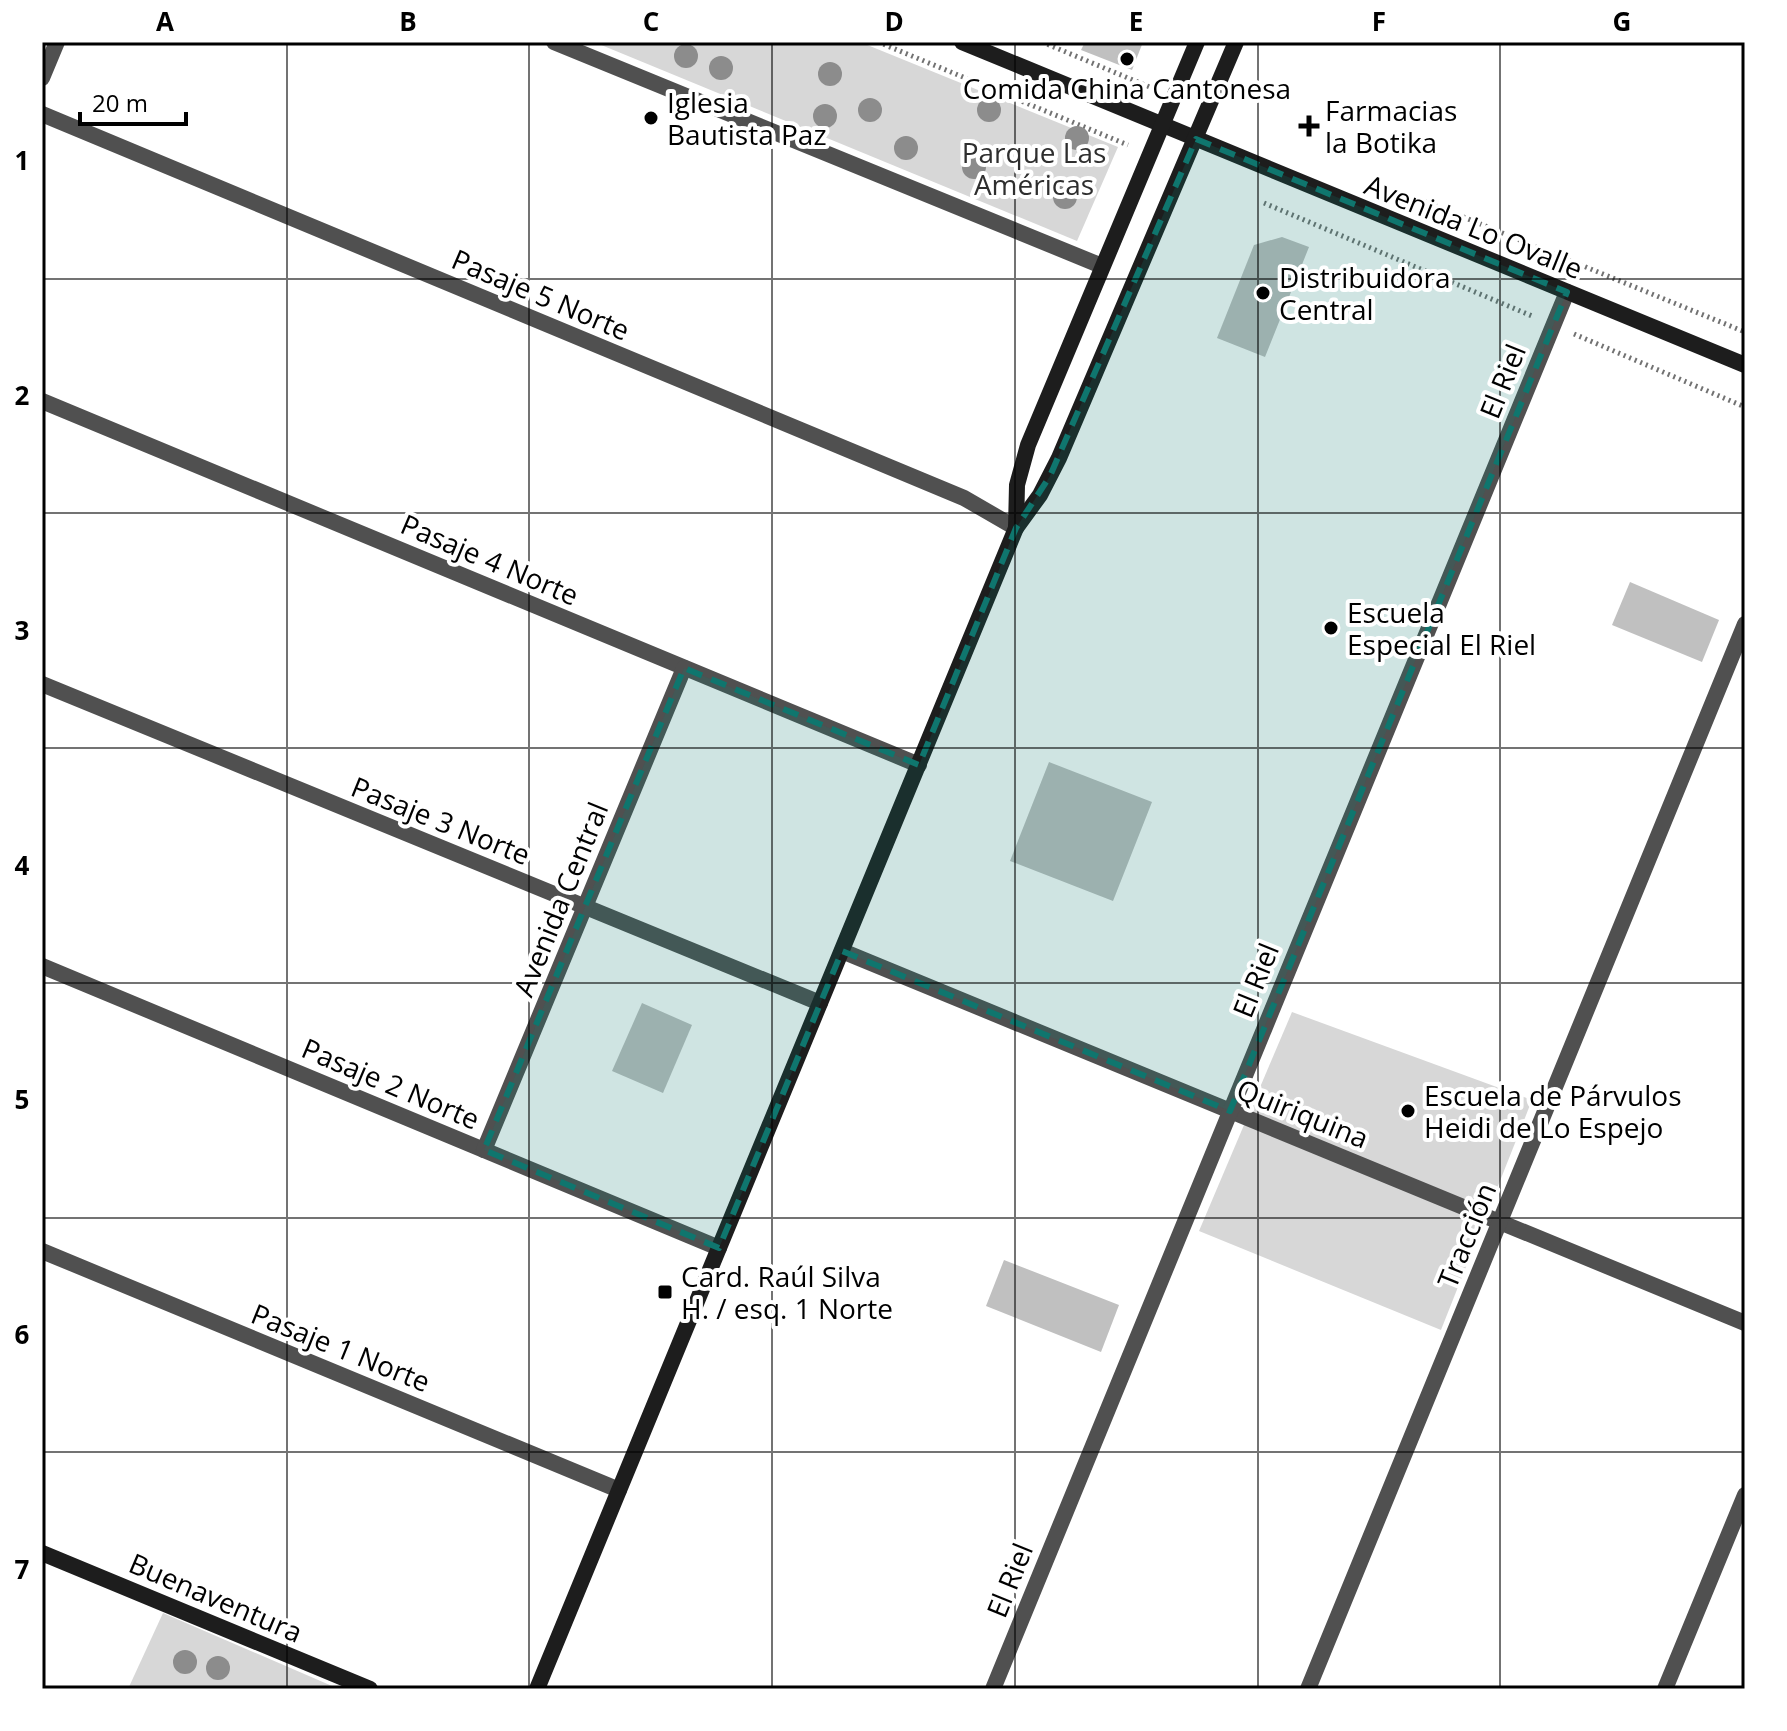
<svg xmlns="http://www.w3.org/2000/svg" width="1787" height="1731" font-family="'Open Sans',sans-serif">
	<rect width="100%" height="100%" fill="#fff"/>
	<g fill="#d7d7d7">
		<polygon points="594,42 860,42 1118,147 1077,241"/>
		<polygon points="1292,1012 1532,1100 1441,1330 1199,1231"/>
		<polygon points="163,1613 339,1689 128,1689"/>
	</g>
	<g fill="#c0c0c0">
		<polygon points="1085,42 1143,42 1132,70 1081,50"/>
		<polygon points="1282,237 1309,247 1265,357 1217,338 1254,245"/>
		<polygon points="1630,582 1719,620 1702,662 1612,625"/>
		<polygon points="1049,762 1152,802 1113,901 1010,861"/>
		<polygon points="642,1003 692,1025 663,1093 612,1071"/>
		<polygon points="1004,1260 1119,1305 1101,1352 986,1306"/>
	</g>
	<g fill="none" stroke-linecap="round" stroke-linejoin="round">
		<g stroke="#727272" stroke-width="5" stroke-dasharray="2 4" stroke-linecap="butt">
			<polyline points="878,42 1128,145"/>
			<polyline points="1042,42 1152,88"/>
			<polyline points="1424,201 1745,332"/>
			<polyline points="1264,203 1532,316"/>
			<polyline points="1574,334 1745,407"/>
		</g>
		<g stroke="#505050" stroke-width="16">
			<polyline points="554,42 1102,266"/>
			<polyline points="42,78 57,42"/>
			<polyline points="42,114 964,498 1016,528"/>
			<polyline points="42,401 919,765"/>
			<polyline points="42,684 820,1003"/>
			<polyline points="842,951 1745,1323"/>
			<polyline points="42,966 719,1248"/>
			<polyline points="484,1150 684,668"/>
			<polyline points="42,1251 619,1490"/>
			<polyline points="993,1689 1567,292"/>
			<polyline points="1308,1689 1745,624"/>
			<polyline points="1665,1689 1745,1495"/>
		</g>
		<g stroke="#1d1d1d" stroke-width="16">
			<polyline points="962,42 1745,365"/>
			<polyline points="1016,528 1017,485 1028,445 1197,42"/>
			<polyline points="42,1553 370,1689"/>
			<polyline points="537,1689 1016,528 1040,495 1059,458 1236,42"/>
		</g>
	</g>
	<g fill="#8c8c8c">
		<circle cx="686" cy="56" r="12"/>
		<circle cx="721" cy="68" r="12"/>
		<circle cx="830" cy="74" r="12"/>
		<circle cx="870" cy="110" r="12"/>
		<circle cx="989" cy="110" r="12"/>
		<circle cx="825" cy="116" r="12"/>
		<circle cx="1077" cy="138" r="12"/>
		<circle cx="906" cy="148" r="12"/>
		<circle cx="974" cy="167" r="12"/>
		<circle cx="1065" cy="197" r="12"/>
		<circle cx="185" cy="1662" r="12"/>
		<circle cx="218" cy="1668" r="12"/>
	</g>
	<path fill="#0f766e" fill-opacity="0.2" stroke="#0f766e" stroke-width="6" stroke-dasharray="16 10" stroke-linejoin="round" d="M1196,139L1567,292L1230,1111L842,951L719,1248L484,1150L684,668L919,765L1016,528L1050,476Z"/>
	<path fill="none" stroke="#000" stroke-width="2" stroke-opacity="0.55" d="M287,42V1689M529,42V1689M772,42V1689M1015,42V1689M1258,42V1689M1500,42V1689M42,279H1745M42,513H1745M42,748H1745M42,983H1745M42,1218H1745M42,1452H1745"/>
	<g fill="#000" stroke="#fff" stroke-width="3">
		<circle cx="1127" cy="59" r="8"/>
		<circle cx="651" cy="118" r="8"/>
		<path d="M1305 114h8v8h8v8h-8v8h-8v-8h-8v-8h8z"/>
		<circle cx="1263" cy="293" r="8"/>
		<circle cx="1331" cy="628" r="8"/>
		<circle cx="1408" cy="1111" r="8"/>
		<rect x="657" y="1284" width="16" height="16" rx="4"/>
	</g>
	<g text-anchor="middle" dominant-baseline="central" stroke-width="8" stroke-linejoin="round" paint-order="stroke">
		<g font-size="28" fill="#000" stroke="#fff" text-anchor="start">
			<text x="1127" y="88" text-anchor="middle">Comida China Cantonesa</text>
			<text x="667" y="102">Iglesia<tspan x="667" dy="32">Bautista Paz</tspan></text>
			<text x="1325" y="110">Farmacias<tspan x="1325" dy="32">la Botika</tspan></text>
			<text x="1279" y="277">Distribuidora<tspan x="1279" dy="32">Central</tspan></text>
			<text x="1347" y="612">Escuela<tspan x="1347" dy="32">Especial El Riel</tspan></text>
			<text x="1424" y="1095">Escuela de Párvulos<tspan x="1424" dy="32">Heidi de Lo Espejo</tspan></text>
			<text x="681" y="1276">Card. Raúl Silva<tspan x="681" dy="32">H. / esq. 1 Norte</tspan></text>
		</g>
		<g font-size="28" fill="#2e2e2e" stroke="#fff">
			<text x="1034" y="152">Parque Las<tspan x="1034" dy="32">Américas</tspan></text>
		</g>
		<g font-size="28" fill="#000" stroke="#fff">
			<text transform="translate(1474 226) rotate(22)">Avenida Lo Ovalle</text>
			<text transform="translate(541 294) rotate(23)">Pasaje 5 Norte</text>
			<text transform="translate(1502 381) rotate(-68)">El Riel</text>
			<text transform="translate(490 559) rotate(23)">Pasaje 4 Norte</text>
			<text transform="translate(441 820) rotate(22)">Pasaje 3 Norte</text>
			<text transform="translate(560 899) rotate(-68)">Avenida Central</text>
			<text transform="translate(1255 980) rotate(-68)">El Riel</text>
			<text transform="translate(391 1083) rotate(23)">Pasaje 2 Norte</text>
			<text transform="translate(1303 1113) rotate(22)">Quiriquina</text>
			<text transform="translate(1466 1235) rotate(-68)">Tracción</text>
			<text transform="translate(341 1347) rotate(22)">Pasaje 1 Norte</text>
			<text transform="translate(1009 1580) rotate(-68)">El Riel</text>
			<text transform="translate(216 1597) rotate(23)">Buenaventura</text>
		</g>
	</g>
	<rect width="1787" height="1731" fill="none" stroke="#ffffff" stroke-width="88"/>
	<path d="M80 112v12h106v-12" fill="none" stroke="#000000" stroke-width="4"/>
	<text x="92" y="112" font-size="24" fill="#000000" stroke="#ffffff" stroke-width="6" paint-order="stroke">20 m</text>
	<rect x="44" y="44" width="1699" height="1643" fill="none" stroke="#000" stroke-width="3"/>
	<g font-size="26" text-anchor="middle" font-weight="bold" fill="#000">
		<text x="165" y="31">A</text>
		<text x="408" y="31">B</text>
		<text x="651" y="31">C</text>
		<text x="894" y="31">D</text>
		<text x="1136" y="31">E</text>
		<text x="1379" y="31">F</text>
		<text x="1622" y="31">G</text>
		<text x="22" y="170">1</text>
		<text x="22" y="405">2</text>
		<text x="22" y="640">3</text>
		<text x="22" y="875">4</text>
		<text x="22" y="1109">5</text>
		<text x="22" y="1344">6</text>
		<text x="22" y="1579">7</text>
	</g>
</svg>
